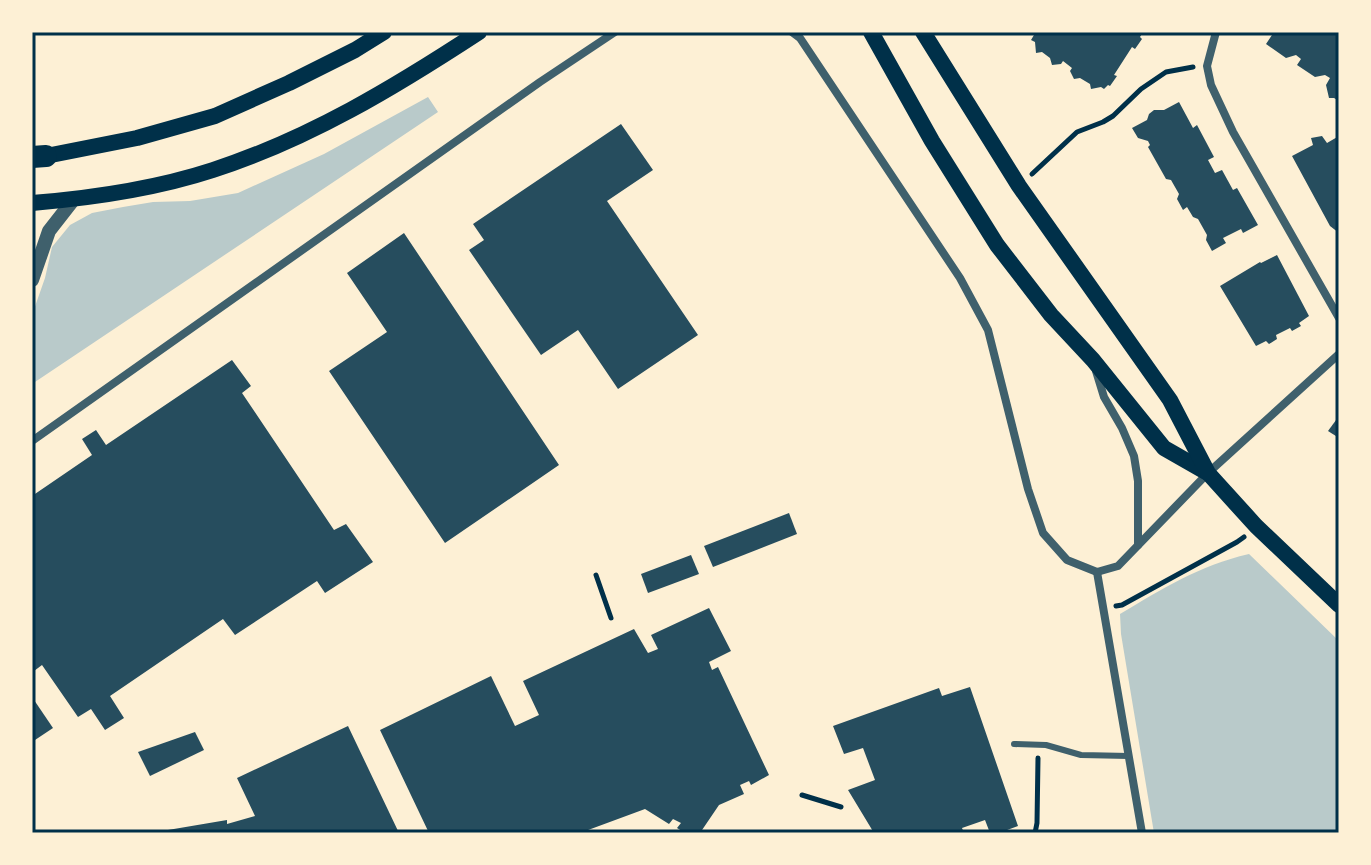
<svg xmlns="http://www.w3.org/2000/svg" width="1371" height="865" font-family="'Alegreya Sans',sans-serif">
	<rect width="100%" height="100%" fill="#fdf0d5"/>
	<g fill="#b9caca">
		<polygon points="428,97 438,112 32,384 32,315 45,278 52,247 70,225 92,213 123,207 153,202 190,201 238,193 324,154"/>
		<path d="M1249,554L1339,641V833H1154L1121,634L1120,614C1164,588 1198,566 1249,554Z"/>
	</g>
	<g fill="#264d5e">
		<polygon points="1029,32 1143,32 1140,37 1142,39 1135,49 1132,47 1114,75 1117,76 1110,86 1108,85 1104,89 1101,87 1091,89 1090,84 1080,78 1074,79 1070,71 1072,68 1063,61 1061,64 1052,65 1050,58 1042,52 1036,53 1035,42 1031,40 1034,35"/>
		<polygon points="1274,32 1339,32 1339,101 1334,98 1329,98 1326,85 1330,78 1325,75 1315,77 1297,65 1301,59 1296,55 1286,58 1266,44"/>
		<polygon points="1179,102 1193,128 1197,125 1214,157 1208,160 1215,173 1222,170 1233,190 1237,188 1258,225 1243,233 1241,229 1223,238 1226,243 1212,251 1206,240 1207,235 1198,219 1193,217 1187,207 1183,210 1177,199 1179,194 1171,180 1166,179 1148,147 1150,145 1148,141 1138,138 1132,128 1147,120 1149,114 1154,110 1164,110"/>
		<polygon points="621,124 653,170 607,201 698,335 618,389 578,330 541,355 469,250 484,240 473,224"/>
		<polygon points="1322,136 1327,143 1339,136 1339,233 1330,226 1292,156 1313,145 1311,138"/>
		<polygon points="404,233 559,465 445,543 329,371 387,332 347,273"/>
		<polygon points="1277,255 1309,316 1299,323 1301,326 1292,331 1290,328 1276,335 1277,339 1269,344 1266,341 1256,346 1220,286 1260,262 1261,263"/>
		<polygon points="232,360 251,386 242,393 334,530 346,524 373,562 325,593 317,581 235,635 223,619 110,696 124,718 105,730 91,709 78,717 42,665 34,671 32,668 32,496 92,455 82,439 96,430 106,445"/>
		<polygon points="1339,416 1339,438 1328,431"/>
		<polygon points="789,513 797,534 713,567 704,546"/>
		<polygon points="691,555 699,574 648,593 641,574"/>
		<polygon points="709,608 731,651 709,662 712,670 718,667 769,775 751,785 749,781 740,785 744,794 719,805 700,833 685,833 677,828 681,823 673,819 669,824 645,809 580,833 429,833 380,730 491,676 515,726 539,715 523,681 634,629 648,653 658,649 651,635"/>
		<polygon points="970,687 1018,826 999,833 990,833 985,820 962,828 964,833 874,833 848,790 875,780 863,748 844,754 833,726 939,688 942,696"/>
		<polygon points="32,697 53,728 35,740 32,736"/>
		<polygon points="348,726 399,833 162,833 162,831 227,820 227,824 255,816 237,778"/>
		<polygon points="195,732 204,750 150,776 138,752"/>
	</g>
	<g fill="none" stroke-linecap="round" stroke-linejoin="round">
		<g stroke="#003049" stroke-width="5">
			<polyline points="1032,174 1077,132 1103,122 1113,116 1141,89 1166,72 1193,67"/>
			<polyline points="596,575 611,618"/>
			<polyline points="1116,606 1122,605 1237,542 1244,537"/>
			<polyline points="802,795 841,807"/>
			<polyline points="1035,833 1037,823 1038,758"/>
		</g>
		<polyline stroke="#3f606c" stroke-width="6" points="1014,744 1046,745 1081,755 1129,756"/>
		<g stroke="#3f606c" stroke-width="8">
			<polyline points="792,32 800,38 960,278 988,330 1028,489 1043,533 1067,560 1097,572 1118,566 1208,473 1339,354"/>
			<polyline points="1216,32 1207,66 1211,85 1233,132 1339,318"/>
			<polyline points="1096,371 1104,397 1122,428 1134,456 1138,481 1138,545"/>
			<polyline points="32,441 540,82 615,32"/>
			<polyline points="1097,572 1142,833"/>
		</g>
		<polyline stroke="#3f606c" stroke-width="14" points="32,280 49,231 74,199"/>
		<g stroke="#003049" stroke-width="16">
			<polyline points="871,32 932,141 997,245 1051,315 1093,360 1164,448 1206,472"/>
			<polyline points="923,32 1019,186 1170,400 1208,473 1256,526 1339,605"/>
			<polyline points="46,156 137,138 215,116 289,83 355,50 384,32"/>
			<path d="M32,203C93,198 155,189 213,170C309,139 395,87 479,32"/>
		</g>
		<polyline stroke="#003049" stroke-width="22" points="32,157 46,156"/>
	</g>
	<rect width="1371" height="865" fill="none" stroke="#fdf0d5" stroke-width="68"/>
	<rect x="34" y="34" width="1303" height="797" fill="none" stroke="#003049" stroke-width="3"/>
</svg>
